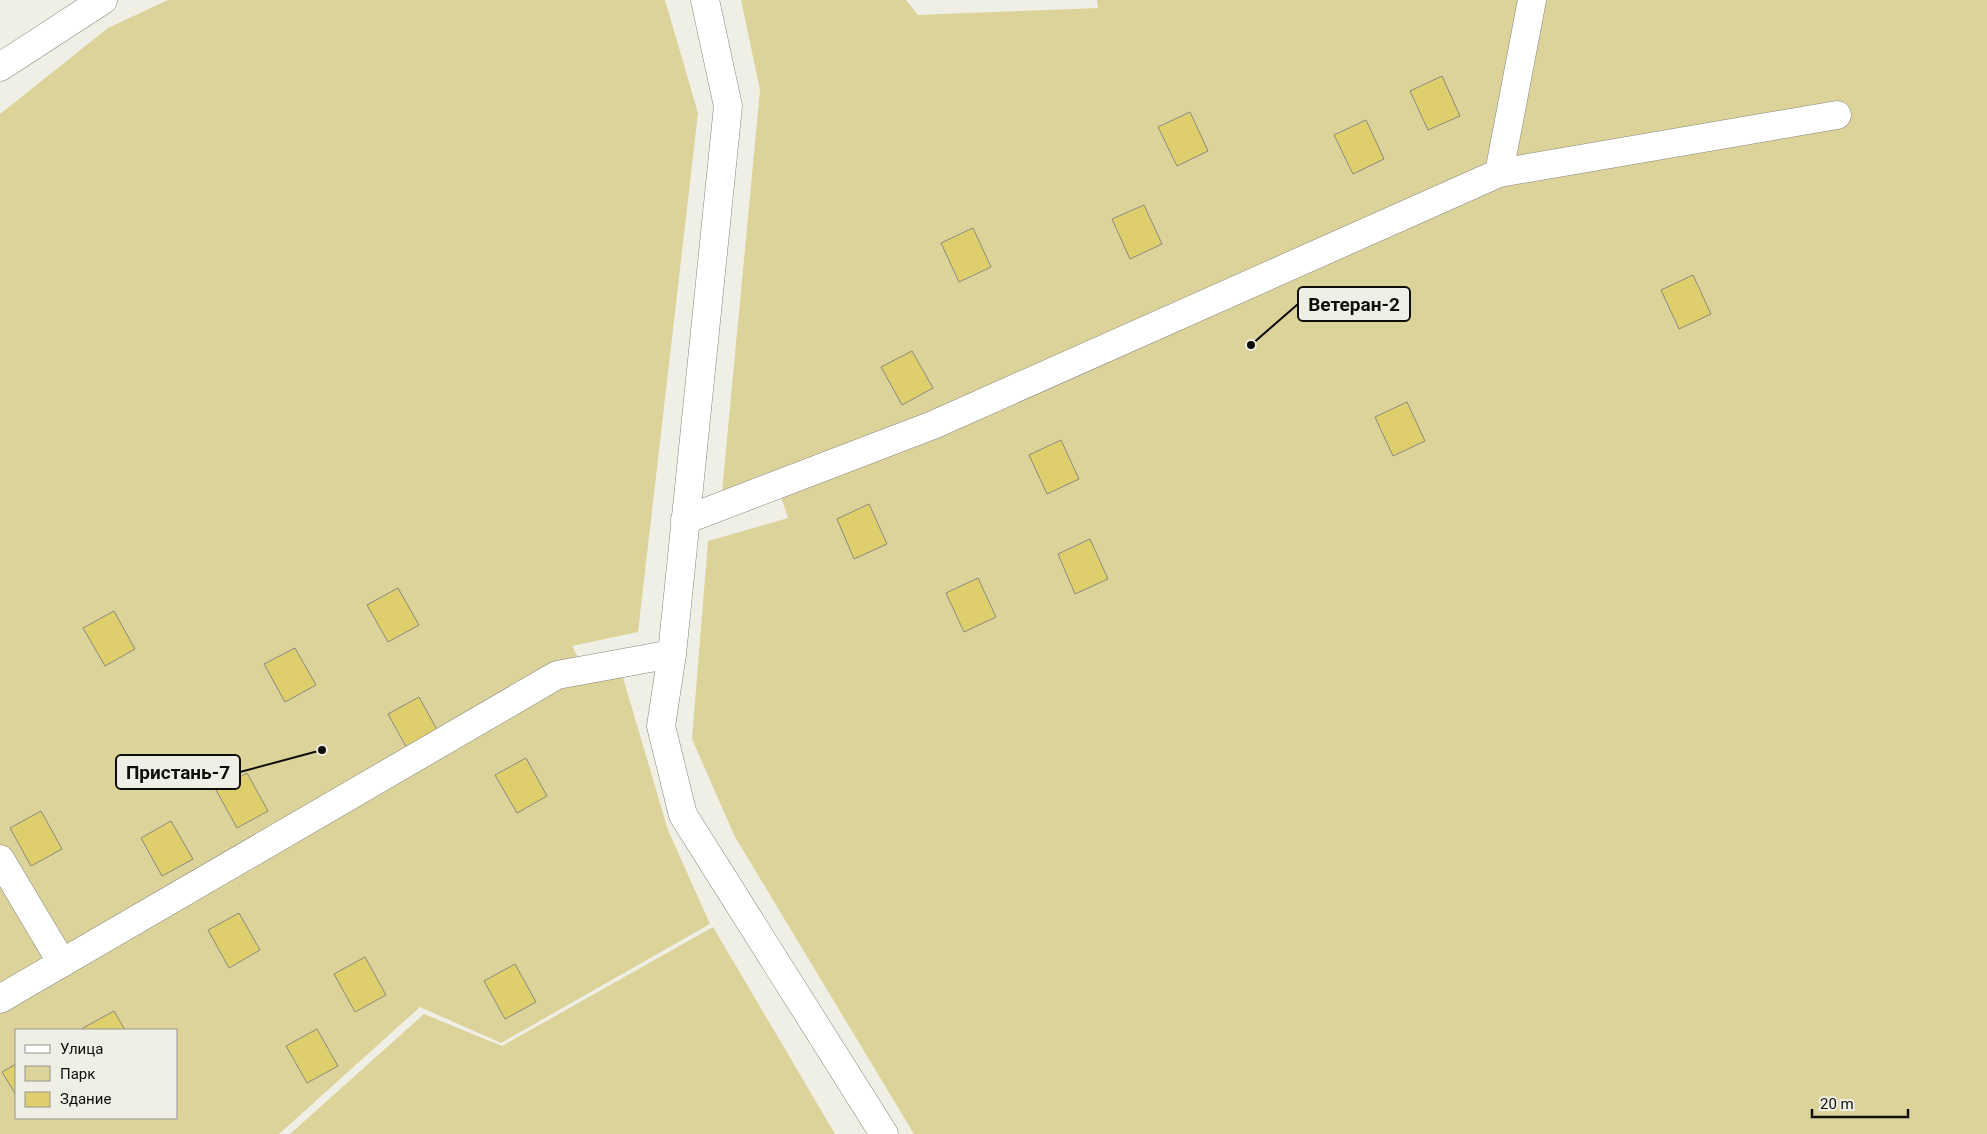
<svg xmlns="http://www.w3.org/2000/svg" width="1987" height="1134" font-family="Roboto,sans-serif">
	<rect width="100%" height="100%" fill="#f0efe5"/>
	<g fill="#dbd39a" fill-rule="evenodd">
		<path d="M168,0H665L698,113L638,632L572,646L582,665L621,671L668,830L710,924L501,1043L420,1007L279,1134H0V114L108,28ZM16,1030H176V1118H16Z"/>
		<polygon points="741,0 906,0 918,15 1098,8 1097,0 1987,0 1987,1134 914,1134 735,837 692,739 708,541 788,518 778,488 722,492 760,90"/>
		<polygon points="713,927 835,1134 290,1134 424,1014 502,1046"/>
	</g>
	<g fill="#dfcf6c" stroke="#8a8980">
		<polygon points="1442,76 1460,116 1428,130 1410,91"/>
		<polygon points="1190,112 1208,151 1177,166 1158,127"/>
		<polygon points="1366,120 1384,159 1353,174 1334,135"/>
		<polygon points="1144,205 1162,244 1130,259 1112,219"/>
		<polygon points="973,228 991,267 959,282 941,243"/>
		<polygon points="1693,275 1711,314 1679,329 1661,290"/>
		<polygon points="912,351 933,388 902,405 881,367"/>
		<polygon points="1407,402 1425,441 1393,456 1375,417"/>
		<polygon points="1061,440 1079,479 1047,494 1029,455"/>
		<polygon points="869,504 887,544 854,559 837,519"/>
		<polygon points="1090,539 1108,579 1075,594 1058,554"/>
		<polygon points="978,578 996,617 964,632 946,593"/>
		<polygon points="398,588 419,625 388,642 367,605"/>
		<polygon points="114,611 135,649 105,666 83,628"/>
		<polygon points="295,648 316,685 285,702 264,664"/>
		<polygon points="419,697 440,735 409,752 388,714"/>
		<polygon points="526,758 547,796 517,813 495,775"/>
		<polygon points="247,773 268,811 237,828 216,790"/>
		<polygon points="41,811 62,849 31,866 10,828"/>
		<polygon points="171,821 193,859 162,876 141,838"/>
		<polygon points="239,913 260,950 229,968 208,930"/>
		<polygon points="365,957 386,995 355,1012 334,974"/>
		<polygon points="515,964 536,1002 505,1019 484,981"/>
		<polygon points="114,1011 125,1030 85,1030 83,1028"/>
		<polygon points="317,1029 338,1066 307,1083 286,1046"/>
		<polygon points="16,1064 16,1095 2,1072"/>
	</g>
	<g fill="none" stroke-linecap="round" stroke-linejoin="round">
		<g stroke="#86857c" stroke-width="29">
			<g id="minor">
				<polyline points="705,0 728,106 672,654 661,726 683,815 884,1134"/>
				<polyline points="0,67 103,0"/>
				<polyline points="1499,173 1837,115"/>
				<polyline points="685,520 933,425 1499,173 1532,0"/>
				<polyline points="0,859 62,963"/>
				<polyline points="0,999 557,675 672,654"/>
			</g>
		</g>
		<use href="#minor" stroke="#fff" stroke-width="28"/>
	</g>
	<path fill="none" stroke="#0e0e0b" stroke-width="2" d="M1251 345L1298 304M322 750L240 772"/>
	<g fill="#0e0e0b" stroke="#f0efe5" stroke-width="2">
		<circle cx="1251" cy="345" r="5"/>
		<circle cx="322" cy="750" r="5"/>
	</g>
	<g fill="#f0efe5" stroke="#0e0e0b" stroke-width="2">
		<rect x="1298" y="287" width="112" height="34" rx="5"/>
		<rect x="116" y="755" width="124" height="34" rx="5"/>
	</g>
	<g font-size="19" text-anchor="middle" font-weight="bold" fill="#0e0e0b">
		<text x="1354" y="311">Ветеран-2</text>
		<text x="178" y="779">Пристань-7</text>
	</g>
	<rect x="15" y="1029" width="162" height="90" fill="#f0efe5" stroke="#96958e"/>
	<rect x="25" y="1045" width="25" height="8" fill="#ffffff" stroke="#96958e"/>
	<text x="60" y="1054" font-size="15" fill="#0e0e0b">Улица</text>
	<rect x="25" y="1066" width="25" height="15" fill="#dbd39a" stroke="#96958e"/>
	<text x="60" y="1079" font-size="15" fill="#0e0e0b">Парк</text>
	<rect x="25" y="1092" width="25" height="15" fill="#dfcf6c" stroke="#96958e"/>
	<text x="60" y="1104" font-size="15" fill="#0e0e0b">Здание</text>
	<path d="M1812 1109v8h96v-8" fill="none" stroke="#0e0e0b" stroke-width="2.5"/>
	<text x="1820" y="1109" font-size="15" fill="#0e0e0b" stroke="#f0efe5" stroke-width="4" paint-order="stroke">20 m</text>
</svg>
